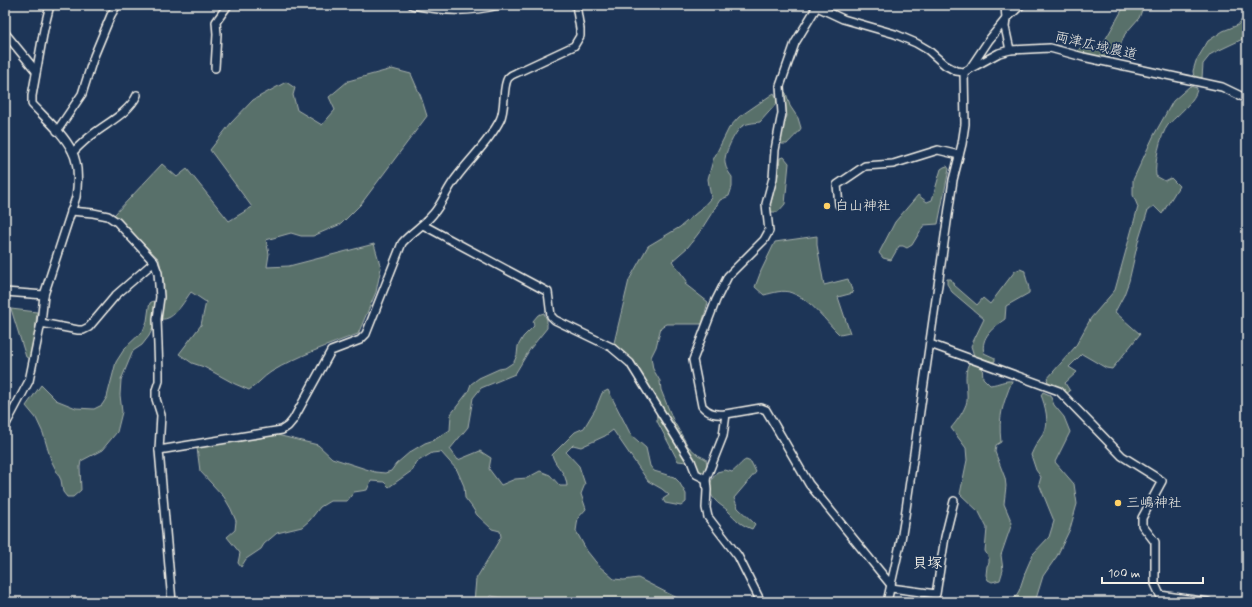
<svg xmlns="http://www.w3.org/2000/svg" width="1252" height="607" font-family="Mynerve,'Klee One',sans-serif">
	<rect width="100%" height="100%" fill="#1d3557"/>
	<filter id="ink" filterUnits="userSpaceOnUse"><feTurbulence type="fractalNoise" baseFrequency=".025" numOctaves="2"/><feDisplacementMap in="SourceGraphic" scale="8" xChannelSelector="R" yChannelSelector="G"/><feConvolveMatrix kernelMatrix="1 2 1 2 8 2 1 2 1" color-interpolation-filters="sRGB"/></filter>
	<g filter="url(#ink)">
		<g fill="#586f6b" stroke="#a6b0aa">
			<polygon points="1125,5 1144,5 1139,18 1125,34 1120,46 1109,57 1100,58 1080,53 1078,50 1084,44 1097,49 1104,42"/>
			<polygon points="1247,12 1247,37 1211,54 1203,64 1202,78 1197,79 1194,78 1193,71 1196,61 1208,41 1223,31 1238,25"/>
			<path d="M392,69L411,74L421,97L427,116L361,204L341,224L313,236H301L291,233L266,240L269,254L267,267L289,266L374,244L381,268L376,292L358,334C328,345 298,356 271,372C263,377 257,385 249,390L235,384L204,367L192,363L179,354L201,325L206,302L191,292C184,301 174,321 161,319L164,283L159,259L114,215L162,164L177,177L187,169L229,221L252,207L210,150L231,123L253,100L286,82L295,88L293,95L297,110L322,125L335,110L329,97L348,81Z"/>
			<path d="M1190,86L1197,88C1197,100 1176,116 1168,125C1160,135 1154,164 1156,176L1165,181L1171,178L1179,186L1162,214L1154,206L1148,210L1138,242L1129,281L1124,295L1115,312L1140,334L1112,369L1106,368L1082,354L1069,367L1077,372L1065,383L1070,391L1066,394L1048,382L1047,379L1075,347L1091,318L1115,290L1138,207L1133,195V180L1154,135L1173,101Z"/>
			<path d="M784,91L786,93L790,106L798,118L801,128C799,133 791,139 787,144H782L780,142V131L787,116L783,92Z"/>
			<path d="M774,93L776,97L777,103L760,122C754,123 746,123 741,127C735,132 723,155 725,163C726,169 729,173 732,177V187L729,196L720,200L701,230L688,247L672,261L687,281L685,284L708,302L702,324H666L661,327L656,347L651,357L653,369L660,381L661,390L673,420L688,446L698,455L706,459L707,466L703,473H699L695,463L678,461L657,421L656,400L633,363L614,343L629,280L648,246L680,227L700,210L711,198L708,179L713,160L729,128L739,117Z"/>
			<polygon points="784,157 789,163 785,204 778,212 771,212 770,206 778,175 780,158"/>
			<polygon points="947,166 949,169 938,224 924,225 912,245 907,248 903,246 899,246 891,260 883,258 879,253 895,222 918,195 927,202 932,200 941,169 944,167"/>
			<path d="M817,236V245L824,285L848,279L853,293L838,297L850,333L840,335C825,321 812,300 792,293C783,289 773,293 764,295L755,287L761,271L775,242Z"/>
			<path d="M1020,269L1025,271C1025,278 1030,286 1029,293L1006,306L1005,319C994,327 980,337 984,353L995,358V361L993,362L974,356L971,346L984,319L952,292L947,284V279H951L954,285L977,305L983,298L990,304L1015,271Z"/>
			<polygon points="153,301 155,302 153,328 149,336 142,345 133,351 121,380 120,395 122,412 117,432 102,450 81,461 80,467 81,490 73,497 67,497 63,492 61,480 51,460 43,433 36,418 26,406 41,385 56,400 76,408 94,409 102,405 107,397 116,362 125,348 143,331 147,321 149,307 150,303"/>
			<polygon points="11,309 37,312 35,333 30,357 28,358 26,357"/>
			<path d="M544,313L547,320V328L530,349L515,374L481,388L473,398L468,427L450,449L458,460L480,451L491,458L489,469L501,485L515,479L527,478L540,471L550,475L560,486H567C566,471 556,468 552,455L575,432L584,428L596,408L602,393L608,390L631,435L646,448L650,466L654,471L674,477L679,482L686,494V502L681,506L665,503L663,499L669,495L662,489L648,481L613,430L605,436L581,447L573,445L566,452L579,466L585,484L581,494L586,509L578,518L576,531L587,551L599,566L614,579L624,580L638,578L685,602H504L502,598L491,596L484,602H474L476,579L501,537L500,531L492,529L477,515L472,507L465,498L464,486L457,470L441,452L432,453L415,463L413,470L389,487L384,482L371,481L367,490L354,492L347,501H330L320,507L310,520L302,527L277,533L264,544L261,549L246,559L241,567L238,563L240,553L227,537L235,530L236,521L231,509L224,497L200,471L197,448L277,435L318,445L332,458L375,472L385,473L391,471L396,464L410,452L425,443L434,440L450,430L451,414L468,392L471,384L479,378L499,369L505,368L514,362L517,355L518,346L523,337L534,326L533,321L538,315Z"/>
			<path d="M969,363L982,366L983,378L990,385C999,384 1005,380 1012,381C1003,404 998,416 1001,442L996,445L995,452L1005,478L1006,486L1004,504L1012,523L1001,555L1003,570L1000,580L992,582L988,580L986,575L987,566L989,563V558L985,551L987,528L979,512L960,494L967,460L966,448L951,428C957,421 965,410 967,401C968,388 963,374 969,363Z"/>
			<path d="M1043,392L1050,395L1054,405L1064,417L1070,432L1055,462L1074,484L1077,504L1070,529L1057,556L1043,576L1035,602H1012L1019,591L1026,570L1033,554L1049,537L1054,521L1039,484L1041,477L1036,470L1031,455C1034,447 1039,440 1044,433C1050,423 1045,405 1041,395Z"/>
			<path d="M746,460L751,462L756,472L734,498L738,508L755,524L752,529C739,524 737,520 727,510C724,507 718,504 715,500C706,490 710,481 717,472L725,470L732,472C737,469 742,461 746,460Z"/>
		</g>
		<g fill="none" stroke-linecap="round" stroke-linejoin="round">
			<g stroke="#f4f1e8" stroke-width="10">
				<g id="minor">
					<path d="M412,5C445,11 466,13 499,5"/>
					<polyline points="813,5 843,19 895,34 916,43 928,50 945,65 956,71 964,72 999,53 1010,50 1050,48 1083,57 1222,87 1247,99"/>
					<polyline points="1005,5 1006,19 1005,27 1010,50"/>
					<polyline points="5,33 36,71"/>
					<polyline points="971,67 989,40 1006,19 1021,5"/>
					<polyline points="215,68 217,34 216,22 228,5"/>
					<polyline points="57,131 82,94 94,56 111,15 117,5"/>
					<path d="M73,152C79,146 85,140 92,135C107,123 129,113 137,95"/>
					<polyline points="839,205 837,185 865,166 893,164 938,150 959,155"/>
					<polyline points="71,211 93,213 108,216 117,222 154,262 158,273 160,297 157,319 159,372 159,381 156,390 156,399 161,415 159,450 172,602"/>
					<polyline points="423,225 548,292 551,316 555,320 611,347 630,363 691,461 696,474 706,479 707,490 706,508 708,517 738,556 761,602"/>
					<polyline points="5,292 44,295"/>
					<polyline points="41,323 78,330 83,330 89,327 116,295 154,262"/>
					<polyline points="930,344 1059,391 1122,456 1162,481 1142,518 1142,525 1155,542 1155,584 1160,595 1208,602"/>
					<path d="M726,414C716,415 709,414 702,406L693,360L716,300L728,276L764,240L769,231L766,204L773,178L775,150L782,113L780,86L795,43L818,5"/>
					<path d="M5,426L29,381L41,323L44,295L76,197C78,183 79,164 72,151C64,134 45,118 32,104V96L44,29L50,5"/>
					<path d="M159,450L282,430L288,426L293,420L331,351L360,340L366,334L402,243C412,232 424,225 433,214C442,204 447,189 456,178C470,159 489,142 500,120C506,109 502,87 508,78C510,76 513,74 516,73L574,46L580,36V29L576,5"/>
					<polyline points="706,479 723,436 726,414 761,408 766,410 809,484 891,585"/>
					<polyline points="891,588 936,594 945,537 954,501"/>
					<polyline points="887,602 901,540 905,516 953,180 962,144 965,124 964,72"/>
				</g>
			</g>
			<use href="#minor" stroke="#1d3557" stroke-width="7"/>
		</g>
	</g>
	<g fill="#ffd166" stroke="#1d3557" stroke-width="1.5">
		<circle cx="827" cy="206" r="4"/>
		<circle cx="1118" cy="503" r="4"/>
	</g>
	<g text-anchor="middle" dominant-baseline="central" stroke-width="3.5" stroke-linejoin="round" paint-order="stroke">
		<g font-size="14" fill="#f4f1e8" stroke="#1d3557">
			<text transform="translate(1096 46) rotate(13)">両津広域農道</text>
		</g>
		<g font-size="14" fill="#f4f1e8" stroke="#1d3557" text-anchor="start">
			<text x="835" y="206">白山神社</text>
			<text x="1126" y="503">三嶋神社</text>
		</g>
		<g font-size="15" font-weight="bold" fill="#f4f1e8" stroke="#1d3557">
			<text x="927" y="564">貝塚</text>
		</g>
	</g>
	<rect width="1252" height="607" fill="none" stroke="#1d3557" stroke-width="20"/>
	<rect x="10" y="10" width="1232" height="587" fill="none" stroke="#f4f1e8" stroke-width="1.5" filter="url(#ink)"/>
	<path d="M1102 577v6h101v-6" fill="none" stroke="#f4f1e8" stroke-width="2"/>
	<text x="1108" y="577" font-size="12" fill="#f4f1e8" stroke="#1d3557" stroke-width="3" paint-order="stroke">100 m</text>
</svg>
